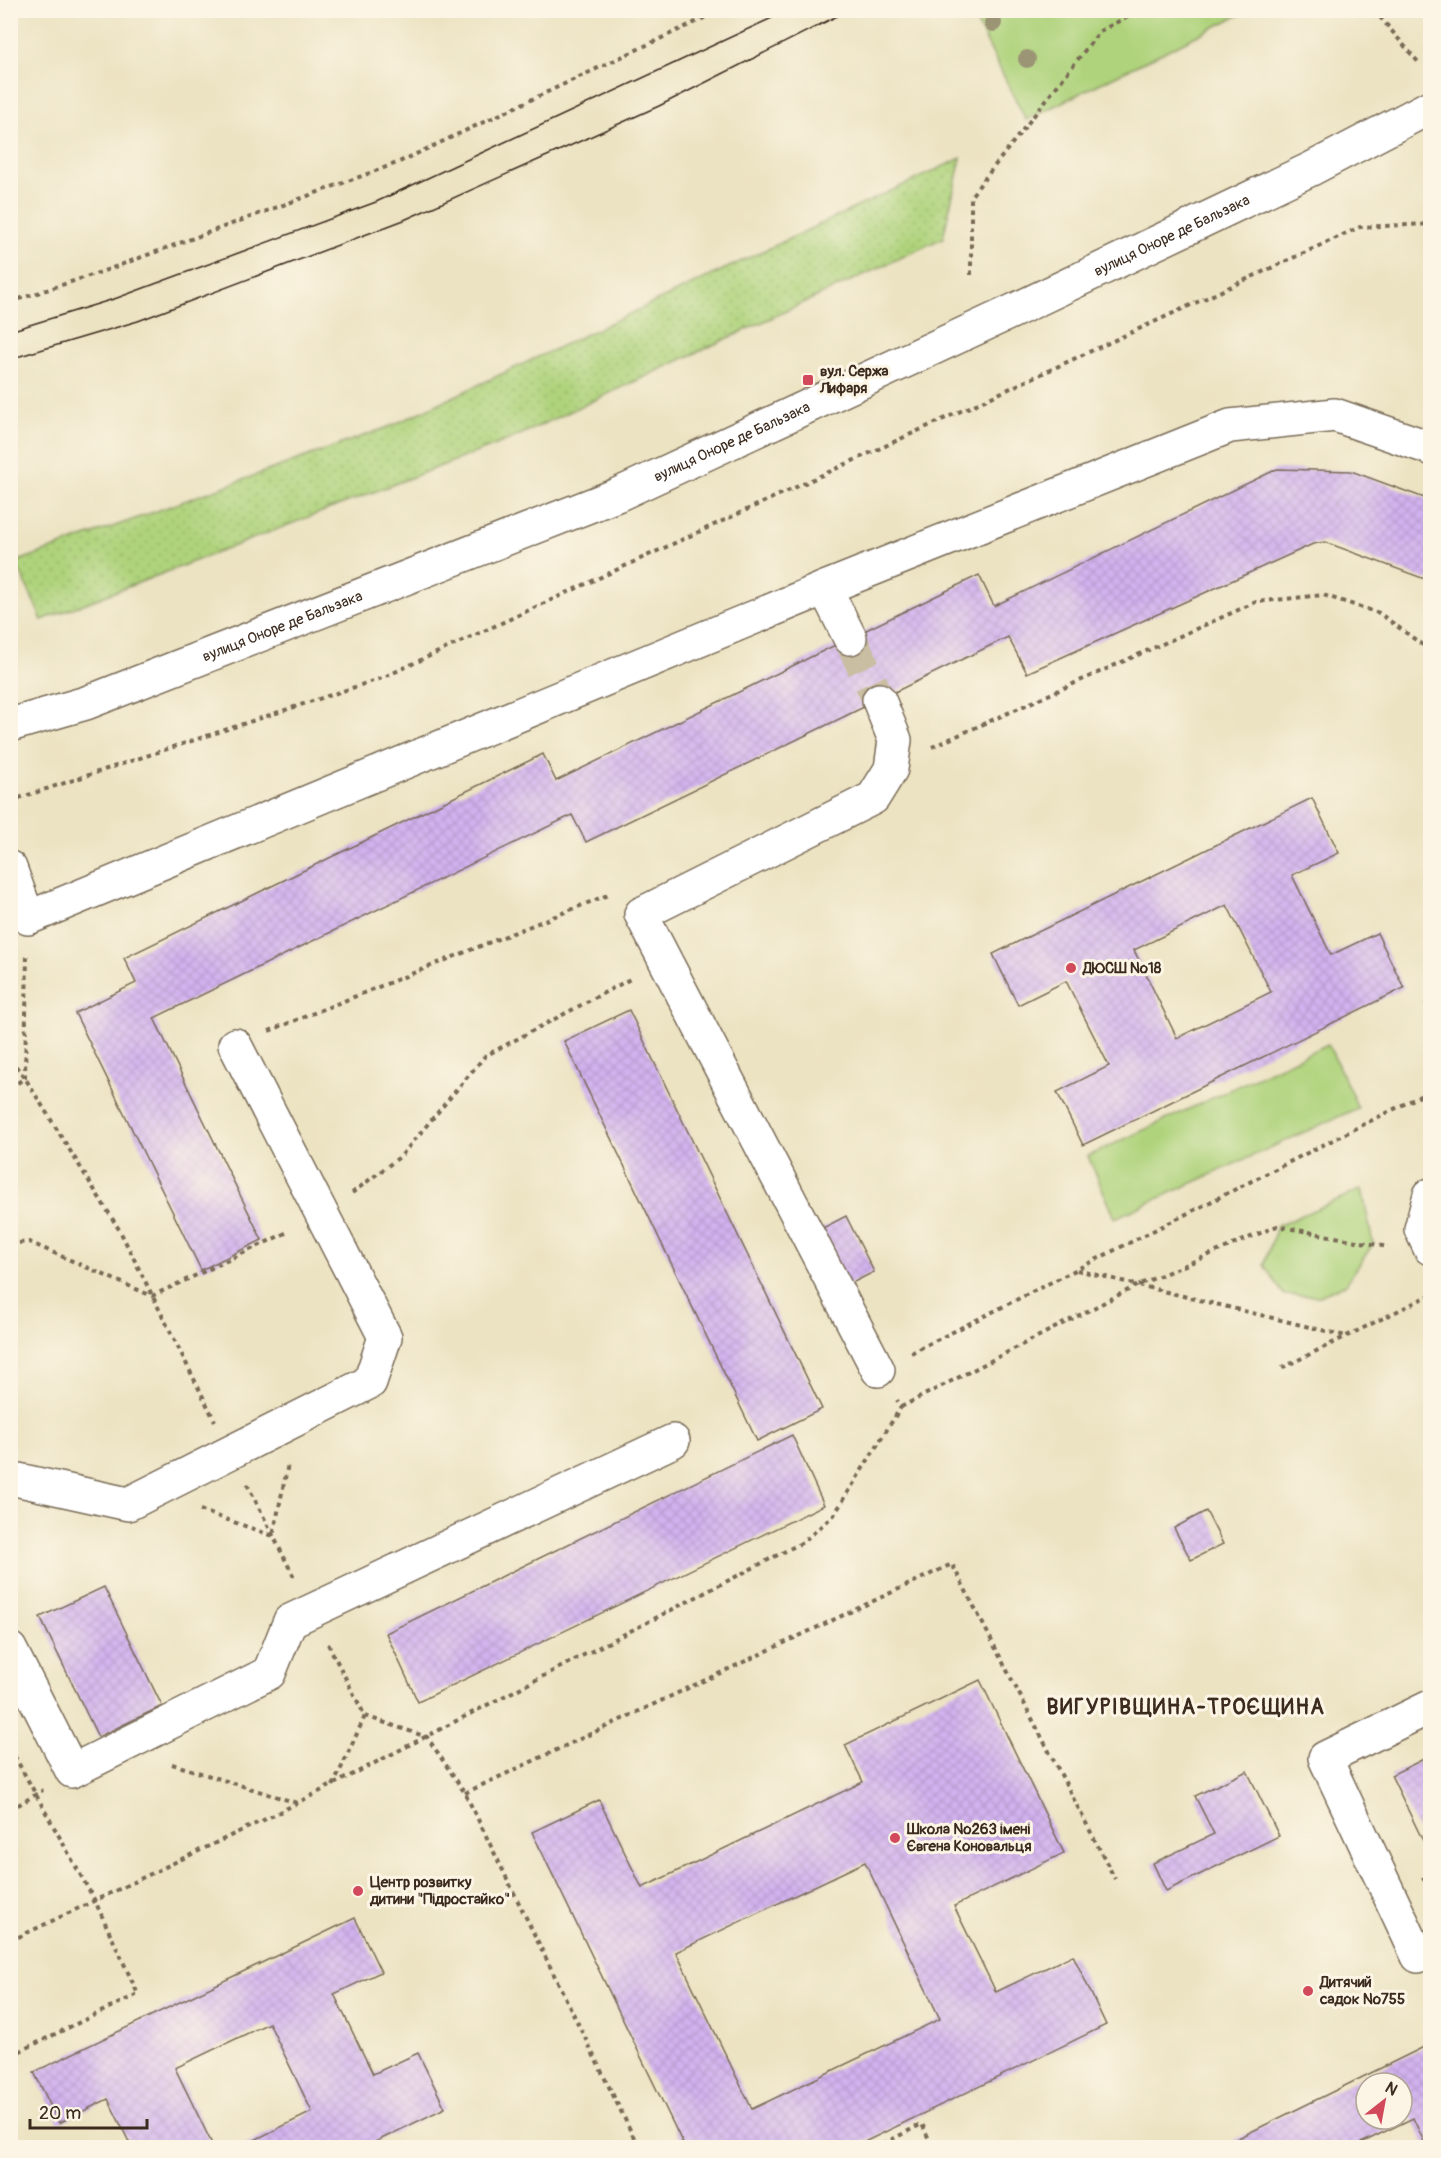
<svg xmlns="http://www.w3.org/2000/svg" width="1441" height="2158" font-family="Pangolin,sans-serif">
	<defs>
		<pattern id="grass-dots" width="8" height="8" patternUnits="userSpaceOnUse" patternTransform="scale(1.5)"><rect width="8" height="8" fill="#afd37c"/><path d="M2 2h.1M6 6h.1" fill="none" stroke="#97b56b" stroke-width="1.8" stroke-linecap="round"/></pattern>
		<pattern id="building-cross-hatch" width="8" height="8" patternUnits="userSpaceOnUse" patternTransform="scale(1.5)"><rect width="8" height="8" fill="#d2b2ef"/><path d="M0 0l8 8M0 8l8-8" fill="none" stroke="#b599cc"/></pattern>
	</defs>
	<rect width="100%" height="100%" fill="#fcf5e5"/>
	<filter id="ink" filterUnits="userSpaceOnUse"><feTurbulence type="fractalNoise" baseFrequency=".0167" numOctaves="2"/><feDisplacementMap in="SourceGraphic" scale="12" xChannelSelector="R" yChannelSelector="G"/><feConvolveMatrix kernelMatrix="1 2 1 2 8 2 1 2 1" color-interpolation-filters="sRGB"/></filter>
	<filter id="wash" filterUnits="userSpaceOnUse"><feTurbulence type="fractalNoise" baseFrequency=".008" numOctaves="4" result="noise"/><feDisplacementMap in="SourceGraphic" scale="24" xChannelSelector="R" yChannelSelector="G"/><feGaussianBlur stdDeviation="1.35" result="paint"/><feColorMatrix in="noise" values="0 0 0 0 0 0 0 0 0 0 0 0 0 0 0 0 0 1.4 0 .05"/><feComposite in="paint" operator="in"/></filter>
	<g filter="url(#wash)">
		<rect width="100%" height="100%" fill="#ece3c2"/>
		<polygon fill="url(#grass-dots)" stroke="#757e4d" stroke-width="1.5" points="961,158 943,238 511,439 42,620 16,562 391,426"/>
		<g fill="#afd37c" stroke="#757e4d" stroke-width="1.5">
			<polygon points="971,11 1247,11 1026,120"/>
			<polygon points="1328,1044 1358,1108 1115,1218 1088,1156"/>
			<polygon points="1362,1189 1373,1244 1346,1284 1320,1296 1284,1295 1264,1265 1277,1226"/>
		</g>
		<g id="blocks">
			<g fill="url(#building-cross-hatch)" fill-rule="evenodd">
				<polygon points="1277,469 1351,471 1430,500 1430,581 1325,542 1313,544 1027,673 1008,637 586,842 572,815 154,1018 262,1240 201,1270 75,1013 136,983 124,958 543,754 556,781 979,575 994,606"/>
				<path d="M1312,798L1339,853L1292,875L1331,955L1377,933L1404,988L1083,1145L1057,1092L1109,1066L1066,981L1018,1005L993,954ZM1227,905L1271,992L1177,1038L1134,950Z"/>
				<polygon points="629,1010 822,1409 757,1441 564,1041"/>
				<polygon points="846,1216 874,1272 844,1287 817,1231"/>
				<polygon points="792,1435 824,1505 418,1702 386,1633"/>
				<polygon points="1206,1511 1223,1544 1191,1560 1174,1528"/>
				<polygon points="104,1587 162,1706 98,1737 40,1617"/>
				<path d="M980,1680L1064,1853L954,1906L996,1992L1073,1955L1106,2025L852,2148H685L532,1832L599,1800L642,1888L863,1782L845,1745ZM865,1862L940,2019L752,2109L676,1952Z"/>
				<polygon points="1430,1756 1430,1847 1427,1849 1391,1775"/>
				<polygon points="1247,1771 1279,1836 1166,1891 1153,1863 1214,1834 1195,1796"/>
				<polygon points="355,1918 381,1972 334,1994 373,2074 418,2053 445,2108 363,2148 238,2148 312,2112 269,2023 175,2068 214,2148 132,2148 108,2099 59,2123 34,2072"/>
				<path d="M1430,2044V2148H1427L1413,2118L1351,2148H1218ZM1366,2083H1402V2119H1366Z"/>
			</g>
		</g>
	</g>
	<g filter="url(#ink)">
		<use href="#blocks" fill-opacity="0" stroke="#796b57" stroke-width="1.5"/>
		<g fill="none" stroke-linecap="round" stroke-linejoin="round">
			<polyline stroke="#c9bea1" stroke-width="33" stroke-dasharray="33 16" stroke-linecap="butt" points="850,638 879,700"/>
			<g stroke="#796b57" stroke-width="36">
				<g id="minor">
					<polyline points="825,588 850,638"/>
					<path id="s1" d="M10,725L86,703L617,495L1013,311L1311,169L1430,107"/>
					<polyline points="10,868 28,918 825,588 1230,426 1335,415 1430,448"/>
					<polyline points="1430,1195 1421,1229 1430,1248"/>
					<polyline points="878,1370 641,914 873,798 891,769 895,740 879,700"/>
					<polyline points="10,1478 128,1504 370,1382 385,1337 235,1045"/>
					<polyline points="10,1649 72,1771 269,1673 290,1621 673,1441"/>
					<polyline points="1418,1956 1325,1758 1430,1707"/>
				</g>
			</g>
			<g stroke="#796b57" stroke-width="4" stroke-dasharray="4.5 4.5" stroke-linecap="butt">
				<polyline points="1374,10 1419,63"/>
				<polyline points="971,275 971,196 1100,31 1140,10"/>
				<polyline points="10,302 104,271 397,163 721,10"/>
				<polyline points="932,747 1256,602 1323,595 1379,613 1424,646 1430,655"/>
				<polyline points="10,801 382,678 1360,227 1430,224"/>
				<polyline points="1426,1002 1430,1011"/>
				<polyline points="269,1031 610,894"/>
				<polyline points="10,1059 25,1078 120,1231 215,1421"/>
				<polyline points="10,1088 25,1078 27,952"/>
				<polyline points="352,1193 401,1156 485,1056 632,978"/>
				<polyline points="10,1244 29,1242 152,1296 290,1231"/>
				<polyline points="1077,1270 1346,1336"/>
				<polyline points="911,1353 1430,1091"/>
				<polyline points="1282,1368 1430,1295"/>
				<polyline points="901,1407 1138,1285 1277,1226 1388,1247"/>
				<polyline points="247,1484 295,1579"/>
				<polyline points="200,1510 273,1536 288,1464"/>
				<polyline points="328,1644 365,1716 427,1737 465,1793 639,2148"/>
				<polyline points="10,1748 95,1901 138,1994 10,2056"/>
				<polyline points="172,1764 297,1803"/>
				<polyline points="333,1786 365,1716"/>
				<polyline points="465,1793 952,1564 1115,1879"/>
				<polyline points="10,1810 43,1790"/>
				<polyline points="1422,1880 1430,1876"/>
				<polyline points="10,1941 272,1816 803,1542 834,1515 901,1407 897,1400"/>
				<polyline points="875,2148 922,2124 933,2148"/>
			</g>
			<use href="#minor" stroke="#fff" stroke-width="33"/>
			<g stroke="#3b2a1e" stroke-width="1.5">
				<polyline points="10,331 117,298 376,202 789,10"/>
				<polyline points="10,359 138,321 404,220 659,106 849,10"/>
			</g>
		</g>
		<g fill="#9b9475">
			<circle cx="993" cy="23" r="9"/>
			<circle cx="1027" cy="59" r="9"/>
		</g>
	</g>
	<g fill="#d1495b" stroke="#fcf5e5" stroke-width="2">
		<rect x="802" y="374" width="12" height="12" rx="3"/>
		<circle cx="1071" cy="968" r="6"/>
		<circle cx="895" cy="1838" r="6"/>
		<circle cx="358" cy="1891" r="6"/>
		<circle cx="1308" cy="1991" r="6"/>
	</g>
	<g text-anchor="middle" dominant-baseline="central" stroke-width="6" stroke-linejoin="round" paint-order="stroke">
		<g font-size="15" fill="#3b2a1e" stroke="#fcf5e5">
			<text stroke="none"><textPath href="#s1" startOffset="1262">вулиця Оноре де Бальзака</textPath></text>
			<text stroke="none"><textPath href="#s1" startOffset="776">вулиця Оноре де Бальзака</textPath></text>
			<text stroke="none"><textPath href="#s1" startOffset="290">вулиця Оноре де Бальзака</textPath></text>
		</g>
		<g font-size="15" font-weight="bold" fill="#3b2a1e" stroke="#fcf5e5" text-anchor="start">
			<text x="820" y="371">вул. Сержа<tspan x="820" dy="17">Лифаря</tspan></text>
			<text x="1083" y="968">ДЮСШ №18</text>
			<text x="907" y="1829">Школа №263 імені<tspan x="907" dy="17">Євгена Коновальця</tspan></text>
			<text x="370" y="1882">Центр розвитку<tspan x="370" dy="17">дитини "Підростайко"</tspan></text>
			<text x="1320" y="1982">Дитячий<tspan x="1320" dy="17">садок №755</tspan></text>
		</g>
		<g font-size="21" font-weight="bold" letter-spacing="1.5" fill="#3b2a1e" stroke="#fcf5e5">
			<text x="1186" y="1707">ВИГУРІВЩИНА-ТРОЄЩИНА</text>
		</g>
	</g>
	<rect width="1441" height="2158" fill="none" stroke="#fcf5e5" stroke-width="36"/>
	<g transform="translate(1384 2101) rotate(31)"><circle r="28" fill="#fcf5e5" stroke="#afa495" stroke-width="1.5"/>
	<path d="M0-4.5L10 22L0 15L-10 22Z" fill="#d1495b"/>
	<text y="-9" font-size="16" font-weight="bold" text-anchor="middle" fill="#3b2a1e">N</text>
	</g>
	<path d="M30 2119v9h117v-9" fill="none" stroke="#3b2a1e" stroke-width="3"/>
	<text x="39" y="2119" font-size="18" fill="#3b2a1e" stroke="#fcf5e5" stroke-width="4.5" paint-order="stroke">20 m</text>
</svg>
